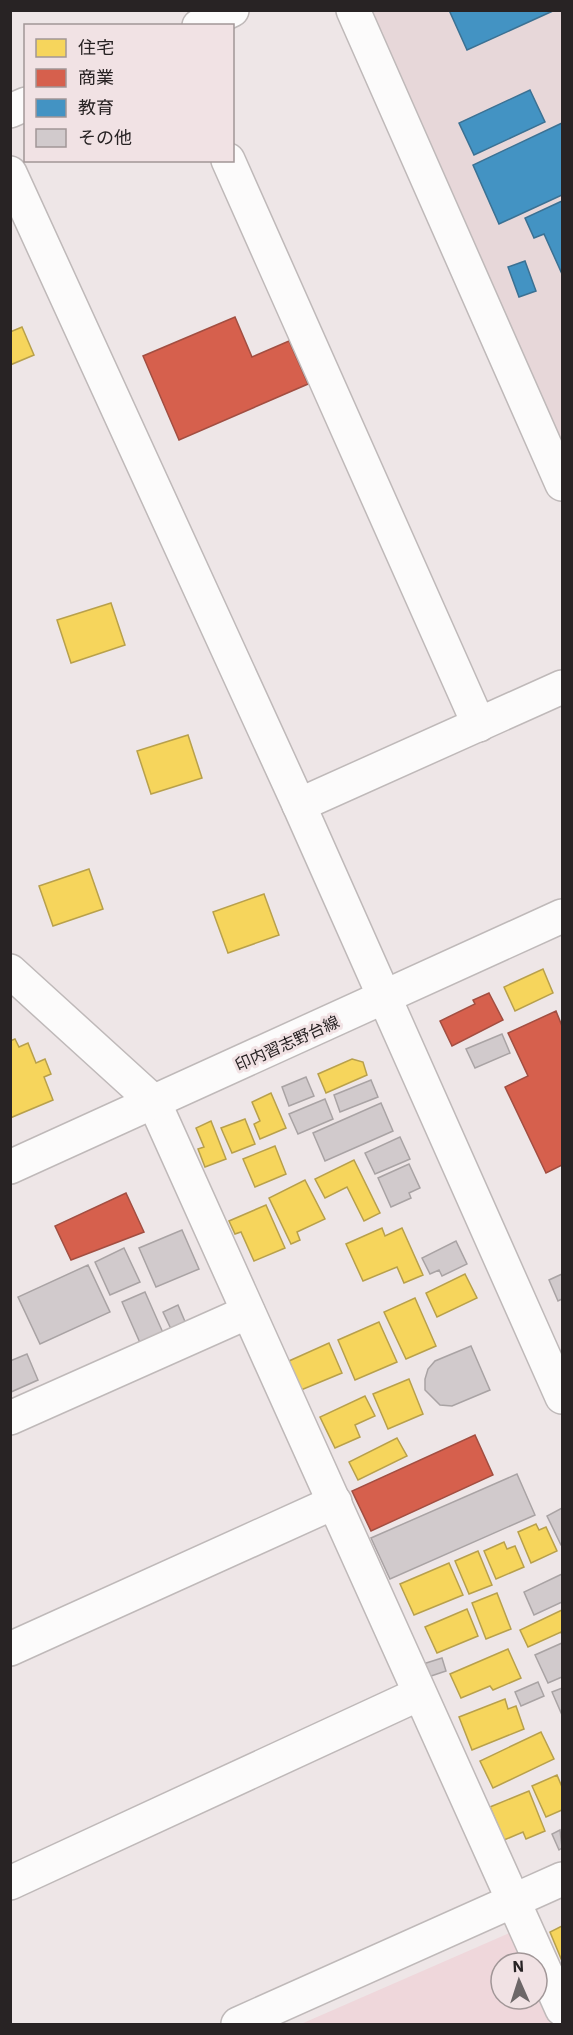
<svg xmlns="http://www.w3.org/2000/svg" width="573" height="2035" font-family="'IBM Plex Sans','Noto Sans JP',sans-serif">
	<rect width="100%" height="100%" fill="#eee6e7"/>
	<polygon fill="#e7d7d9" points="369,11 562,11 562,448"/>
	<polygon fill="#efd7db" points="514,1931 528,1963 501,1963 501,1999 537,1999 537,1983 556,2024 301,2024"/>
	<g fill="#f6d55c" stroke="#b8a04b" stroke-width="1.5">
		<polygon points="22,327 34,355 10,365 10,332"/>
		<polygon points="111,603 125,645 71,663 57,620"/>
		<polygon points="188,735 202,778 151,794 137,751"/>
		<polygon points="89,869 103,909 53,926 39,886"/>
		<polygon points="264,894 279,935 228,953 213,912"/>
		<polygon points="543,969 553,993 515,1011 504,987"/>
		<polygon points="15,1039 19,1047 28,1043 36,1063 45,1059 51,1074 44,1077 53,1100 10,1118 10,1041"/>
		<polygon points="352,1059 363,1062 367,1075 326,1093 318,1074"/>
		<polygon points="271,1093 286,1128 260,1139 254,1124 260,1121 252,1102"/>
		<polygon points="245,1119 255,1144 232,1153 221,1128"/>
		<polygon points="211,1121 226,1159 205,1167 198,1149 204,1147 196,1128"/>
		<polygon points="275,1146 286,1174 255,1187 243,1159"/>
		<polygon points="354,1160 380,1213 364,1221 347,1187 325,1198 315,1179"/>
		<polygon points="305,1180 325,1219 297,1232 300,1240 291,1244 269,1198"/>
		<polygon points="266,1205 285,1248 254,1261 241,1232 235,1234 229,1221"/>
		<polygon points="382,1228 385,1236 402,1228 423,1275 404,1283 397,1267 363,1281 346,1244"/>
		<polygon points="465,1274 477,1298 437,1317 426,1293"/>
		<polygon points="415,1298 436,1346 406,1359 384,1312"/>
		<polygon points="379,1322 397,1362 355,1380 338,1340"/>
		<polygon points="329,1343 342,1373 301,1390 289,1361"/>
		<polygon points="409,1379 423,1414 388,1429 373,1394"/>
		<polygon points="365,1396 375,1416 355,1425 360,1437 335,1448 320,1417"/>
		<polygon points="397,1438 407,1456 358,1480 349,1462"/>
		<polygon points="536,1524 539,1530 546,1527 557,1551 531,1563 518,1532"/>
		<polygon points="504,1542 507,1549 515,1546 524,1567 496,1579 484,1551"/>
		<polygon points="478,1551 492,1585 469,1594 455,1561"/>
		<polygon points="449,1563 463,1595 414,1615 400,1584"/>
		<polygon points="497,1593 511,1629 486,1639 472,1603"/>
		<polygon points="467,1609 478,1636 437,1653 425,1627"/>
		<polygon points="562,1610 562,1635 561,1632 528,1647 520,1630"/>
		<polygon points="508,1649 521,1678 493,1690 490,1686 461,1698 450,1674"/>
		<polygon points="505,1699 508,1709 516,1706 524,1729 472,1750 459,1717"/>
		<polygon points="541,1732 554,1759 493,1788 480,1761"/>
		<polygon points="557,1775 562,1787 562,1810 546,1817 532,1786"/>
		<polygon points="529,1791 545,1831 526,1839 523,1832 504,1840 490,1807"/>
		<polygon points="562,1926 562,1961 550,1932"/>
	</g>
	<g fill="#d6604d" stroke="#a24e41" stroke-width="1.5">
		<polygon points="235,317 252,357 289,341 308,384 179,440 143,356"/>
		<polygon points="489,993 503,1020 452,1046 440,1021 475,1004 473,1000"/>
		<polygon points="556,1011 562,1026 562,1165 546,1173 505,1087 528,1076 508,1033"/>
		<polygon points="126,1193 144,1232 71,1260 55,1226"/>
		<polygon points="475,1435 493,1475 371,1531 352,1491"/>
	</g>
	<g fill="#4393c3" stroke="#3b7193" stroke-width="1.5">
		<polygon points="449,10 555,10 467,50"/>
		<polygon points="530,90 545,122 474,155 459,123"/>
		<polygon points="562,123 562,195 499,224 473,165"/>
		<polygon points="562,201 562,274 544,234 534,238 525,218"/>
		<polygon points="525,261 536,291 519,297 508,267"/>
	</g>
	<g fill="#d1cacc" stroke="#a9a3a4" stroke-width="1.5">
		<polygon points="502,1034 510,1053 475,1068 466,1049"/>
		<polygon points="306,1077 314,1096 289,1106 282,1087"/>
		<polygon points="371,1080 378,1097 340,1112 334,1095"/>
		<polygon points="325,1099 333,1119 298,1134 289,1114"/>
		<polygon points="381,1103 393,1131 325,1161 313,1133"/>
		<polygon points="400,1137 410,1159 375,1174 365,1153"/>
		<polygon points="409,1164 420,1188 409,1193 411,1198 391,1207 378,1178"/>
		<polygon points="182,1230 199,1269 156,1287 139,1248"/>
		<polygon points="456,1241 467,1264 442,1276 439,1270 430,1274 422,1258"/>
		<polygon points="124,1248 140,1282 110,1295 95,1262"/>
		<polygon points="88,1265 110,1312 40,1344 18,1297"/>
		<polygon points="562,1274 562,1299 558,1301 549,1280"/>
		<polygon points="145,1292 164,1335 141,1345 122,1302"/>
		<polygon points="178,1305 186,1324 172,1331 163,1312"/>
		<polygon points="471,1346 490,1390 452,1406 440,1405 425,1390 425,1379 428,1369 435,1361"/>
		<polygon points="27,1354 38,1380 11,1392 10,1361"/>
		<polygon points="517,1474 535,1515 390,1579 371,1538"/>
		<polygon points="562,1508 562,1545 561,1545 547,1516"/>
		<polygon points="562,1574 562,1602 534,1615 524,1592"/>
		<polygon points="562,1643 562,1677 548,1683 535,1655"/>
		<polygon points="442,1658 446,1671 428,1677 423,1664"/>
		<polygon points="538,1682 544,1696 521,1706 515,1692"/>
		<polygon points="562,1688 562,1715 552,1692"/>
		<polygon points="560,1830 562,1848 559,1850 552,1834"/>
	</g>
	<g fill="none" stroke-linecap="round" stroke-linejoin="round">
		<g stroke="#bfb9b9" stroke-width="36">
			<g id="minor">
				<polyline points="353,10 562,484"/>
				<polyline points="199,26 232,10"/>
				<polyline points="10,111 26,104"/>
				<polyline points="228,160 479,725"/>
				<polyline points="10,173 299,805 562,1397"/>
				<polyline points="299,805 562,687"/>
				<polyline points="10,971 154,1102 562,2009"/>
				<polyline points="10,1167 562,916"/>
				<polyline points="10,1418 248,1312"/>
				<polyline points="10,1649 335,1502"/>
				<polyline points="10,1883 419,1694"/>
				<polyline points="238,2024 562,1879"/>
			</g>
		</g>
		<use href="#minor" stroke="#fcfbfb" stroke-width="33"/>
	</g>
	<g text-anchor="middle" dominant-baseline="central" stroke-width="6" stroke-linejoin="round" paint-order="stroke">
		<g font-size="16" fill="#282324" stroke="#f1e2e4">
			<text transform="translate(287 1043) rotate(-24)">印内習志野台線</text>
		</g>
	</g>
	<rect width="573" height="2035" fill="none" stroke="#282324" stroke-width="24"/>
	<rect x="24" y="24" width="210" height="138" fill="#f1e2e4" stroke="#a19697" stroke-width="1.5"/>
	<rect x="36" y="39" width="30" height="18" fill="#f6d55c" stroke="#a19697" stroke-width="1.5"/>
	<text x="78" y="54" font-size="18" fill="#282324">住宅</text>
	<rect x="36" y="69" width="30" height="18" fill="#d6604d" stroke="#a19697" stroke-width="1.5"/>
	<text x="78" y="84" font-size="18" fill="#282324">商業</text>
	<rect x="36" y="99" width="30" height="18" fill="#4393c3" stroke="#a19697" stroke-width="1.5"/>
	<text x="78" y="114" font-size="18" fill="#282324">教育</text>
	<rect x="36" y="129" width="30" height="18" fill="#d1cacc" stroke="#a19697" stroke-width="1.5"/>
	<text x="78" y="144" font-size="18" fill="#282324">その他</text>
	<g transform="translate(519 1981) rotate(357)"><circle r="28" fill="#f1e2e4" stroke="#a19697" stroke-width="1.5"/>
	<path d="M0-4.5L10 22L0 15L-10 22Z" fill="#6d6768"/>
	<text y="-9" font-size="16" font-weight="bold" text-anchor="middle" fill="#282324">N</text>
	</g>
</svg>
